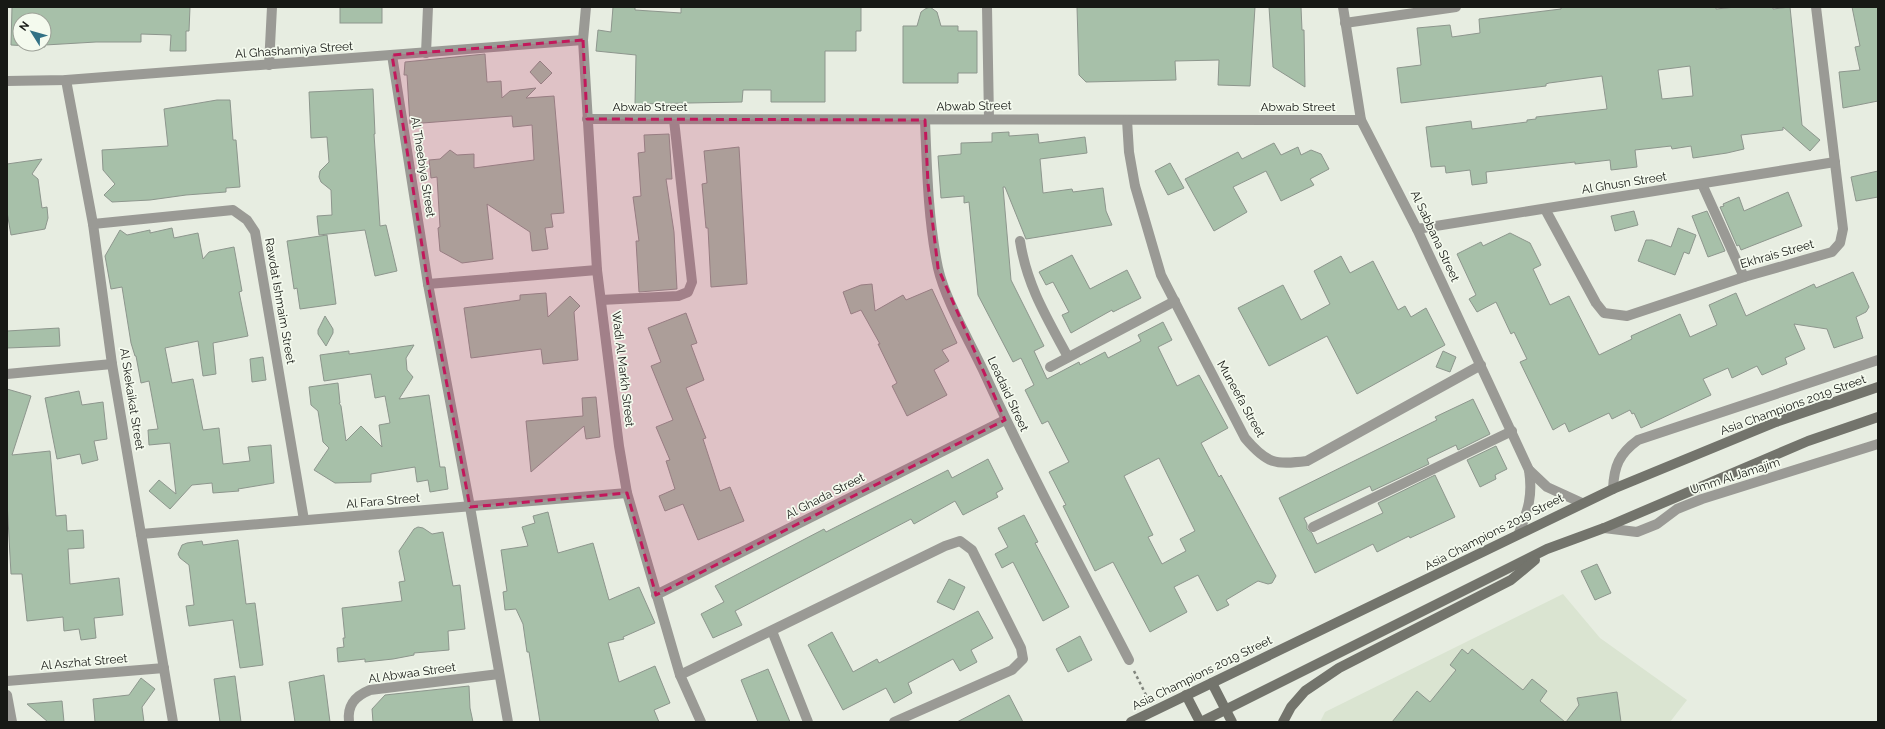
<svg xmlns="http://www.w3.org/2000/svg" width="1885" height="729" font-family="Raleway,sans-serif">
	<rect width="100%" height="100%" fill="#e7ede1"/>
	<polygon fill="#dae4d1" points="1563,594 1600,638 1687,700 1670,722 1320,722 1325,712"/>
	<g fill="#a7c0a9" stroke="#8d968d" fill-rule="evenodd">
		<path d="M12,7H190L189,31H186V51H170L171,35L141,34V42H96L45,45V47L11,45ZM20,20H44V44H20Z"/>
		<rect x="340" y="7" width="42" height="16"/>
		<polygon points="613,7 635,7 635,10 681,13 681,7 861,7 861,31 856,31 856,51 825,51 825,102 771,102 771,90 743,90 742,102 635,104 636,55 596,51 598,30 611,32"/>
		<polygon points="930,7 937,12 941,26 958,26 958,31 977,31 977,73 958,73 958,83 903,83 903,26 917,26 921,12 925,9"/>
		<polygon points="1077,7 1255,7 1250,86 1218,85 1219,60 1175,61 1176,80 1086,82 1079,75"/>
		<polygon points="1269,7 1301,7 1302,30 1304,30 1305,87 1273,67"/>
		<path d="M1561,7H1716V9L1736,7H1773V9L1790,7L1802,125L1820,140L1810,151L1783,127V130L1741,135L1744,149L1727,153L1693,158L1691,146L1672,149L1671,146L1635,150L1637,167L1611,170L1610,160L1575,164V162L1486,172L1487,183L1472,185L1470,170L1446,173L1445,166L1431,167L1426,127L1471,121L1472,129L1527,122V120L1536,119V117L1607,109L1602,76L1549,83L1546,84V86L1401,103L1397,68L1421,65L1417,28L1450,25L1452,37L1480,33L1479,19L1561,9ZM1690,66L1693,96L1662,99L1658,70Z"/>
		<polygon points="1852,7 1878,7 1878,101 1843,108 1839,72 1860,70 1855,47 1860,46"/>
		<polygon points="485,54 487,82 501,81 502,98 510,91 536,88 526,98 554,96 564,213 551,214 553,227 545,228 548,249 532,251 530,232 487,204 493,259 462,263 440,251 438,228 440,227 437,177 431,178 429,160 440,159 450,150 457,155 474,154 474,168 534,160 532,125 513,127 512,116 410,124 407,75 404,75 405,62"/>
		<polygon points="540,61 552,73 541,84 530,72"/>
		<polygon points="373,89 375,134 374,134 380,226 386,225 397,271 375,276 365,230 319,235 317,216 332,215 331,190 321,182 319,177 320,171 329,162 327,137 311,138 309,92"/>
		<polygon points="217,100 230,100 233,140 236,140 240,187 226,188 226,192 186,195 150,200 112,202 104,195 115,184 103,170 102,150 168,146 164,109"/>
		<path d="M1009,132V136L1038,134L1039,143L1085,137L1087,153L1040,159L1043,193L1072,189L1073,192L1103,188L1106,211L1112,225L1026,239L1005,187H1003L1011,280L1044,346L1034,351L1047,379L1079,362L1080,365L1105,352L1108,358L1141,341L1138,335L1163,322L1172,340L1158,347L1177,386L1199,375L1228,428L1201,443L1219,477L1221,475L1276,576L1272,583L1268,584L1258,581L1226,600L1229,605L1217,611L1198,575L1174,587L1187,612L1150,632L1113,562L1095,571L1063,506L1066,505L1049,472L1069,462L1048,421L1042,424L1025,390L1034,385L1021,358L1013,362L978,295L969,202L964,203V196L941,198L938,156L961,154V143L992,142V133ZM1159,458L1195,531L1180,539L1186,551L1162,564L1148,537L1153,535L1124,476Z"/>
		<polygon points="669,134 672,179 666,179 674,232 677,289 639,292 636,241 639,241 633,197 641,196 638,153 645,152 644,135"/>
		<polygon points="1274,143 1281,155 1298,147 1301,155 1311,150 1321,154 1329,169 1310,179 1314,185 1281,201 1266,171 1233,187 1247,212 1214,231 1185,179 1238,152 1242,159"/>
		<polygon points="739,147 747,284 711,287 708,228 706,228 702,184 707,183 704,151"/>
		<polygon points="42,159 32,174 38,179 42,208 47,207 48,218 45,229 11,235 7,212 7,164"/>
		<polygon points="1170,163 1184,188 1168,195 1155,171"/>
		<polygon points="1878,171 1878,197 1856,201 1851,177"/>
		<polygon points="1788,192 1802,226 1741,250 1739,245 1737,246 1720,207 1724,206 1723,204 1739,197 1744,211"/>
		<polygon points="1634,211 1638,225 1615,231 1611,216"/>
		<polygon points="1707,211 1725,251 1708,257 1692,216"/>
		<polygon points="172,228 174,238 198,233 203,259 209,252 234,247 242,291 239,292 248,336 213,343 216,374 203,376 198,341 165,348 172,383 193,379 203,430 219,428 223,464 250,461 248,447 271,445 274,483 238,489 239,491 213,493 212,483 192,485 170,509 149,491 159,480 176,494 170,443 149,445 148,430 158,429 149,381 141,383 136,356 135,356 131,343 122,287 111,289 105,256 120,230 127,235 150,230 150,233"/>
		<polygon points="1678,228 1696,235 1689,254 1684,252 1675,275 1638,261 1646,240 1652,240 1671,247"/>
		<polygon points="1510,233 1530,243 1541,265 1533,269 1550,305 1569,296 1599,355 1632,339 1631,336 1680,314 1690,337 1717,325 1709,305 1736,293 1746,316 1814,284 1816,288 1853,272 1869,307 1866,312 1856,317 1863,338 1834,348 1827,329 1794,324 1805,349 1785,358 1787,364 1762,375 1757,366 1732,378 1728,368 1703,379 1711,395 1641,428 1634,413 1632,414 1630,410 1612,419 1609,413 1569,432 1565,423 1553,430 1520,362 1527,359 1514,332 1511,334 1496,302 1477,312 1469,299 1476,295 1457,254 1481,242 1483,246"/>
		<polygon points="327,235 336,304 300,309 297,288 294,289 287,241"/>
		<polygon points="1072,255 1090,289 1127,270 1141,298 1113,312 1112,310 1071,333 1062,315 1069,312 1053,282 1046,285 1039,272"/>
		<polygon points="1341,256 1350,273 1373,261 1398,310 1405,306 1411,317 1426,308 1445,345 1357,394 1327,336 1269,366 1238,308 1283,285 1301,320 1330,304 1314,271"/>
		<polygon points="872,284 875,311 903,295 906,300 932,289 957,343 942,350 949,361 934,370 947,395 907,416 892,386 897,383 878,344 880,344 861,310 851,314 843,292 861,285"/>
		<polygon points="546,293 548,317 570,296 580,306 574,312 578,360 543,364 541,349 471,358 464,308 520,300 520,295"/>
		<polygon points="686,313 697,343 691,345 704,380 686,388 706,438 703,439 720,491 730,487 744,521 698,540 683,504 665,511 659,496 675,489 666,461 670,460 656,427 673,420 651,366 661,362 648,328"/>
		<polygon points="325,316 333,329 333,333 326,346 318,334 318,330"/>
		<polygon points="59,328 60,346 7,348 7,331"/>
		<polygon points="414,345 406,358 407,370 413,377 399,399 429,395 440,467 445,467 448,489 430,492 428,480 417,482 415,467 371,474 371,482 335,483 314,470 329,448 323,442 318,411 311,405 309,387 338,383 340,403 339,403 341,406 346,441 361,426 382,447 379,425 390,423 385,396 375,398 371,374 324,381 320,355 349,351 349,354"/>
		<polygon points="1443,351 1456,357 1450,372 1436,367"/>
		<polygon points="263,357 266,380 252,382 250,359"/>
		<polygon points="7,389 31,396 12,455 50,451 56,516 66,515 67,531 83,530 84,548 68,549 70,584 119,578 123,615 94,618 96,638 81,640 79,629 64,631 63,617 27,621 22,574 11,574 7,501"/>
		<polygon points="79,391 82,405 103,402 107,439 94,441 98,460 82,464 80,454 57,459 45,398"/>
		<polygon points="596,397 600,437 586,439 584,426 531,472 526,421 583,416 582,398"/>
		<polygon points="1473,399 1490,434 1458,450 1456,445 1427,459 1429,464 1372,491 1370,486 1304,518 1307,524 1307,529 1312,533 1317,544 1383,513 1378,503 1435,475 1455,517 1410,538 1409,536 1377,552 1373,544 1315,573 1279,498 1437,420 1435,417"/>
		<polygon points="1496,446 1507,469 1495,475 1496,479 1480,487 1467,460"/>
		<polygon points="988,459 1003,489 996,493 998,497 963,515 955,501 914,524 911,519 735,611 742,625 713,638 701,614 724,602 715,586 824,529 826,532 948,470 952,478"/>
		<polygon points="548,512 558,553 593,543 609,600 639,587 655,623 623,637 624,639 608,643 619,682 655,666 670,703 654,710 659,722 540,722 529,652 527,652 523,624 516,609 505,610 503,592 507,591 501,550 528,546 522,527 535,523 533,516"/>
		<polygon points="1024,515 1038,542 1035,543 1069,607 1043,621 1013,562 1002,568 995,554 1008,547 998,528"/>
		<polygon points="418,527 423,528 432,534 443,532 453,586 460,585 465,629 448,631 449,650 414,653 414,655 393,659 365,662 365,659 338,662 337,648 344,647 343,638 345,638 342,608 402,601 399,582 405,581 399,551 414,529"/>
		<polygon points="238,540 246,604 255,603 263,665 240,668 233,620 189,626 186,606 194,605 189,565 180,558 178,554 182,545 187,543 202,541 203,545"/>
		<polygon points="1597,564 1611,593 1595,600 1581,571"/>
		<polygon points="949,579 965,587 954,610 937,602"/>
		<polygon points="978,611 993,638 971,650 977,662 960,671 953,659 908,683 912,693 894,703 886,688 843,710 808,645 832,632 853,672 877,659 879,663"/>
		<polygon points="1080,636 1092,660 1068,672 1056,649"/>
		<polygon points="1462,649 1468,654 1472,649 1523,690 1532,679 1547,691 1540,701 1565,722 1392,722 1417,691 1430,702 1456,670 1450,665"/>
		<polygon points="768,669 790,722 758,722 741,680"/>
		<polygon points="324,675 330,722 295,722 289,682"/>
		<polygon points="235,676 241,722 220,722 214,679"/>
		<polygon points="141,678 155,689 142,707 144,722 95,722 93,699 129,695"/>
		<polygon points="469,686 470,708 473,722 373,722 372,709 385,695"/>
		<polygon points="1617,692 1621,722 1566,722 1579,705 1577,698"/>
		<polygon points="1009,695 1023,722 957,722"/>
		<polygon points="62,701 64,722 48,722 27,704"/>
	</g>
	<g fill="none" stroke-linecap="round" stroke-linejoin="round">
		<polyline stroke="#81857d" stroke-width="2.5" stroke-dasharray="3 3" stroke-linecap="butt" points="1134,671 1148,699"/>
		<path stroke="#9a9a95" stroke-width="10" d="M1613,489C1614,466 1619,454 1638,440L1878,360"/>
		<g stroke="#9a9a95" stroke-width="10">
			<polyline points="586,7 583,40 597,270 619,446 627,493 680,675 701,722"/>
			<polyline points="987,7 989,119"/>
			<path d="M1343,7L1361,120L1417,229L1529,470C1533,496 1528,510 1519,533"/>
			<polyline points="1345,23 1456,7"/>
			<polyline points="426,53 428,7"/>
			<polyline points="392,55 428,284 470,507 508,722"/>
			<polyline points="269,65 272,7"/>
			<polyline points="66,80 93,224 112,364 173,722"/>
			<polyline points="7,81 66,80 583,40"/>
			<polyline points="587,119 1361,120"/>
			<path d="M925,120C927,169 928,220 938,268C945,299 969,340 983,370C1028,469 1079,564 1129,660"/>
			<path d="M1127,120L1129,152L1135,186L1161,275L1245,438C1267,464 1275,465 1307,461L1481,365"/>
			<polyline points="1702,184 1744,277"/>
			<polyline points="1545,209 1596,303 1604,313 1627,316 1744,277 1832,252 1840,243 1843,229 1816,7"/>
			<polyline points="93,224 233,210 247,220 255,232 304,520"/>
			<polyline points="1417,229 1835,162"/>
			<path d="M1020,241C1027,286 1047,318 1068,357"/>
			<polyline points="428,284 597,270"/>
			<polyline points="601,300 678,296 688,292 692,282 674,120"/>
			<polyline points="1050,367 1175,301"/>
			<polyline points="7,374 112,364"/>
			<polyline points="1529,470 1547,487 1582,503"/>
			<polyline points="1313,527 1512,431"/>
			<polyline points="1604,528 1637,532 1657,524 1677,509 1702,499 1878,444"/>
			<polyline points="141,534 627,493"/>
			<polyline points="656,595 1005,420"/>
			<polyline points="772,631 808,722"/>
			<polyline points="680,675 945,546 960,541 972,550 1021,648 1023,659 1012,670 894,722"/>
			<polyline points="7,681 164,668"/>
			<polyline points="7,695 12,722"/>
			<path d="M349,722C347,705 355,696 370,690L499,674"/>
		</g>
		<g stroke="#73746c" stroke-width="10">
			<polyline points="1212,683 1232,722"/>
			<polyline points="1186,695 1200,722"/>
			<polyline points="1131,722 1613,489 1776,422 1878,387"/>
			<polyline points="1201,722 1547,549 1604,528 1808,441 1878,417"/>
			<polyline points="1283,722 1291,707 1305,691 1339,668 1511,580 1535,560"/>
		</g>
	</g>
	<path fill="#c2185b" fill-opacity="0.2" stroke="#c2185b" stroke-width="3" stroke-dasharray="8 5" stroke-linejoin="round" d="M583,40L587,119L925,120L928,184L938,268L1005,420L656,595L627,493L470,507L428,284L392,55Z"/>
	<g text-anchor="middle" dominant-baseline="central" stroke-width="3.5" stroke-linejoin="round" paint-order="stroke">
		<g font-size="12" fill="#171915" stroke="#f4faee">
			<text transform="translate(294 50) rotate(-4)">Al Ghashamiya Street</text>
			<text transform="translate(974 106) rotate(-1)">Abwab Street</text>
			<text x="650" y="107">Abwab Street</text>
			<text x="1298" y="107">Abwab Street</text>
			<text transform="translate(423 167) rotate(81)">Al Theebiya Street</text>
			<text transform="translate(1624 183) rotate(-9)">Al Ghusn Street</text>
			<text transform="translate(1435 236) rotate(65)">Al Sabbana Street</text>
			<text transform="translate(1777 254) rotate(-16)">Ekhrais Street</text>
			<text transform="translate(280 301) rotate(80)">Rawdat Ishmaim Street</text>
			<text transform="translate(623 369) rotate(83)">Wadi Al Markh Street</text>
			<text transform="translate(1008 394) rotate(65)">Leadaid Street</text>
			<text transform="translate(132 399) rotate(81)">Al Skekaikat Street</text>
			<text transform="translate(1241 399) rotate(61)">Muneefa Street</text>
			<text transform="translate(1793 405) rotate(-20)">Asia Champions 2019 Street</text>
			<text transform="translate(1735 476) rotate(-18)">Umm Al Jamajim</text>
			<text transform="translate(825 496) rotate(-27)">Al Ghada Street</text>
			<text transform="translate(383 501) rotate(-5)">Al Fara Street</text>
			<text transform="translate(1494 532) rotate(-27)">Asia Champions 2019 Street</text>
			<text transform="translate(84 662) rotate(-5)">Al Aszhat Street</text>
			<text transform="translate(412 673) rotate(-8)">Al Abwaa Street</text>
			<text transform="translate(1202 673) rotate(-26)">Asia Champions 2019 Street</text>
		</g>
	</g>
	<rect width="1885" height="729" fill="none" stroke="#171915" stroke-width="16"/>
	<g transform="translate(32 32) rotate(307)"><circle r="19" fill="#f4faee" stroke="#9ca097"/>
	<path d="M0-3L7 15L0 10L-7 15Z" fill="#317185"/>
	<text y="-6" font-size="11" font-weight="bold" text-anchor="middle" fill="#171915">N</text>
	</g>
</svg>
